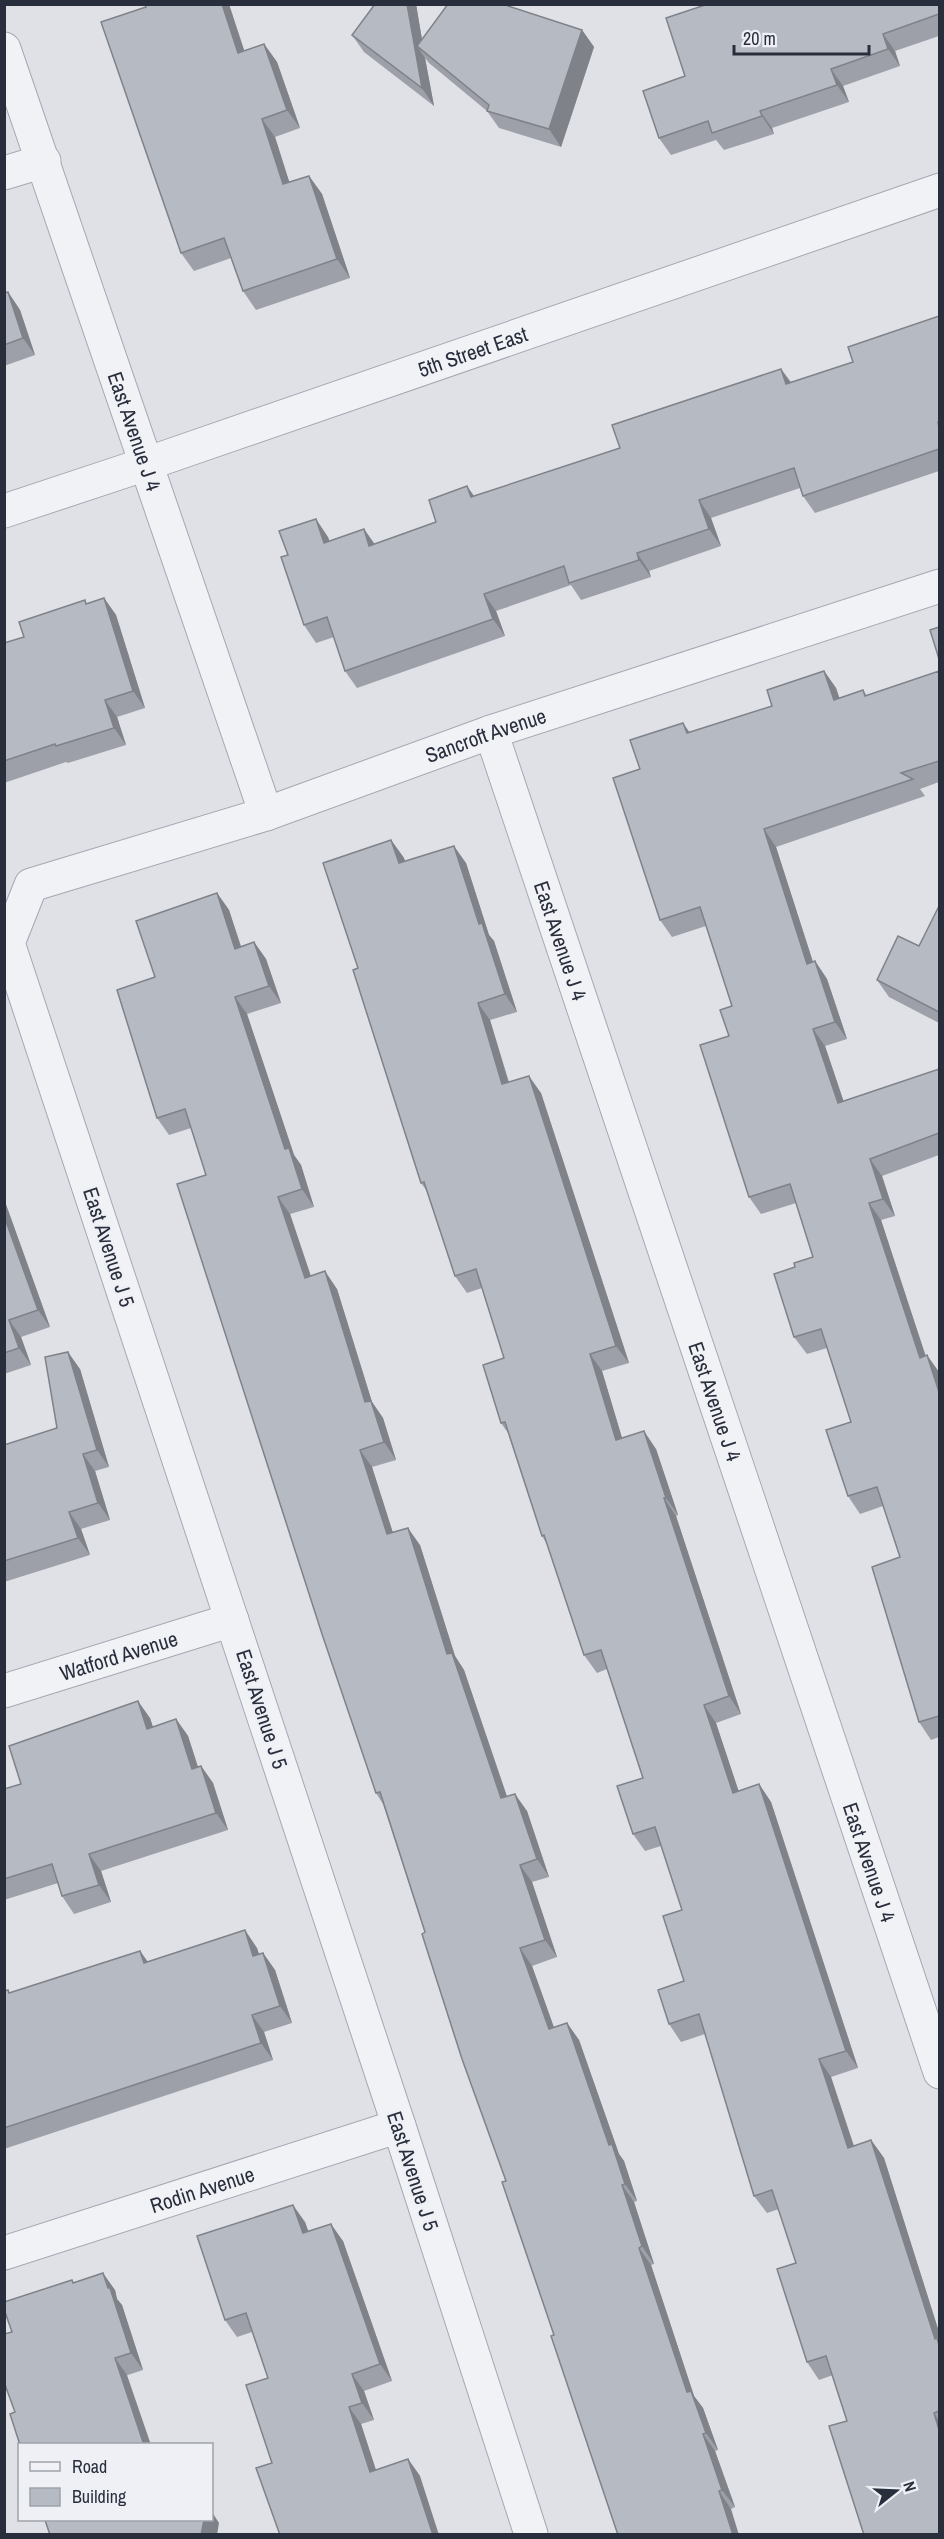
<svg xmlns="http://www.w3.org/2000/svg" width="944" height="2539" font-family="'Archivo Narrow',sans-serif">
	<rect width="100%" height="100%" fill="#dfe1e7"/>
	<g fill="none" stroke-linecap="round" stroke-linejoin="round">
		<g stroke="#a5a8b1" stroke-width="35">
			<g id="minor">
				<path id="s1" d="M4,49L266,814"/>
				<polyline points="4,173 44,161"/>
				<path id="s2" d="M4,511L146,464L940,190"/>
				<path id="s3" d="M491,732L940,2072"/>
				<path id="s4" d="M4,1691L232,1620"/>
				<path id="s5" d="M4,2253L399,2126"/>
				<path id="s6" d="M531,2534L399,2126L8,943L31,885L266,814L491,732L940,586"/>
			</g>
		</g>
		<use href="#minor" stroke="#f1f2f6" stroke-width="33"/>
	</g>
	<g fill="#9da0a8">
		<polygon points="416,4 422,39 508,6 582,30 594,47 561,147 499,128 487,111 429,63 425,58 434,106 364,52 352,35"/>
		<polygon points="939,4 939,36 895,51 900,66 843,86 849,102 772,128 774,134 724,150 716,140 671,155 659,138"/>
		<polygon points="146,7 244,51 264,44 277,62 300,128 275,137 289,182 309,176 322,194 350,278 256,310 243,291 231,258 194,271 181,253"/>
		<polygon points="8,292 20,310 35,355 4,366 4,293"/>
		<polygon points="939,316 939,471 815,513 803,496 800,488 711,518 721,546 649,571 651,577 581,600 571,585 496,611 505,636 357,688 345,671 334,637 316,643 304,625 288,555 328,537 329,541 364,529 374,544 436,522 474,496 620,448 781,369 791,382 853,362"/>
		<polygon points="104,598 116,615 145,708 117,717 126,745 68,763 66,762 4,783 4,643 24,637 87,604"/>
		<polygon points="824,671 836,688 839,698 863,690 867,696 939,671 939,782 920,789 925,796 776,847 813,962 815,961 827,979 847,1039 825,1046 843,1101 939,1069 939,1155 882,1176 895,1216 881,1220 925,1356 939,1373 939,1737 931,1740 919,1722 900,1557 883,1506 860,1514 848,1496 851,1422 827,1348 807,1354 794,1337 795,1267 813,1257 796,1203 761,1214 749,1197 729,1036 732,1006 706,926 672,937 660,920 640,769 690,732 772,706"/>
		<polygon points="391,840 404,858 405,862 466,863 489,935 494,941 517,1012 490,1020 509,1082 541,1093 629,1363 602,1371 622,1438 656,1449 678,1515 676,1516 741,1714 716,1723 738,1791 759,1784 771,1802 858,2068 831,2077 854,2146 871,2140 884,2158 939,2332 939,2535 847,2421 833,2375 819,2380 807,2362 796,2263 779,2209 767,2213 754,2196 705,2034 681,2042 669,2024 684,1981 682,1910 661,1846 645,1851 633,1834 643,1778 607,1669 597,1673 584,1655 547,1544 542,1536 508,1433 501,1423 504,1358 482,1288 467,1293 455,1276 427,1191 421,1183 358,968"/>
		<polygon points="217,893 229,910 241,946 254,942 266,959 281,1003 247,1014 294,1155 301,1165 314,1207 290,1214 311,1276 337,1289 372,1402 383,1418 396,1460 372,1467 393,1533 420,1545 455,1656 464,1670 507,1796 527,1811 549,1877 532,1882 557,1957 532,1966 554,2028 567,2023 579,2040 619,2154 624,2161 637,2201 634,2202 654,2264 651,2265 694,2396 703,2408 718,2450 715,2451 735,2507 731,2509 554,2335 506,2181 383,1804 376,1793 206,1175 191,1128 169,1135 157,1118 155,977"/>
		<polygon points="939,906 939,1023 889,997 877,980 919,946"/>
		<polygon points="4,1199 50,1327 21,1337 31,1365 4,1374"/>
		<polygon points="80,1369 109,1467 95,1471 110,1520 81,1529 90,1555 4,1582 4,1445 57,1428"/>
		<polygon points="150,1718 153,1727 176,1719 188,1736 198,1767 201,1766 213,1783 228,1830 101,1871 111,1902 74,1914 62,1896 58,1883 4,1900 4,1789 21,1784"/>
		<polygon points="257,1948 259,1954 263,1953 275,1970 292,2023 264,2032 273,2060 4,2149 4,1991 10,1993 140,1951 148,1962"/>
		<polygon points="305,2222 308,2231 343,2241 392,2381 364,2391 374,2420 361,2424 376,2470 408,2459 420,2476 272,2463 268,2378 252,2332 237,2337 225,2320"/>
		<polygon points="72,2280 74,2282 115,2290 117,2299 122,2305 143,2370 15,2412"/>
	</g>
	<g fill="#7f8288">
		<polygon points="222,4 229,4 251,71 238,53"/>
		<polygon points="407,4 416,4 424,52 417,46 425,58 434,106 422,88"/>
		<polygon points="582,30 594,47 561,147 549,129"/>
		<polygon points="883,34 895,51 900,66 888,49"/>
		<polygon points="264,44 277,62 300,128 287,110"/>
		<polygon points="831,69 843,86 849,102 837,85"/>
		<polygon points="760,111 772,128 774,134 762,116"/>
		<polygon points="262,119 275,137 296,203 283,184"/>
		<polygon points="309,176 322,194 350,278 337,259"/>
		<polygon points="8,292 20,310 35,355 23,338"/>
		<polygon points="781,369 793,386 786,384"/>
		<polygon points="467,486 479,503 471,497"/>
		<polygon points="699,500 711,518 721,546 709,529"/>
		<polygon points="316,519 328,537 336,560 324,543"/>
		<polygon points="364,529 376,546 369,546"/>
		<polygon points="637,553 649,571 651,577 639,560"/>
		<polygon points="484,594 496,611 505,636 493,619"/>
		<polygon points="104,598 116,615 145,708 133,691"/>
		<polygon points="824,671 836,688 846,717 834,700"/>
		<polygon points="105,700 117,717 126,745 114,728"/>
		<polygon points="683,723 695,740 687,733"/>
		<polygon points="764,829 776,847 819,981 807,964"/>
		<polygon points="391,840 404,858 411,881 399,863"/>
		<polygon points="454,846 466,863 489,935 494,941 517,1012 505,994 479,924"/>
		<polygon points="217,893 229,910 247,966 235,949"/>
		<polygon points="254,942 266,959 281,1003 269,986"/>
		<polygon points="815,961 827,979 847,1039 835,1022"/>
		<polygon points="235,997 247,1014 294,1155 301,1165 314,1207 302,1189 285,1149"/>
		<polygon points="478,1003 490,1020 514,1101 502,1084"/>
		<polygon points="813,1029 825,1046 850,1120 838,1103"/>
		<polygon points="529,1076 541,1093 629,1363 616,1346"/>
		<polygon points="870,1159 882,1176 895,1216 883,1199"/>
		<polygon points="278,1197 290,1214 317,1295 305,1278"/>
		<polygon points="4,1199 50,1327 38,1310 4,1216"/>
		<polygon points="869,1203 881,1220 932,1375 920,1358"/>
		<polygon points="325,1271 337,1289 372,1402 383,1418 396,1460 384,1442 365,1402"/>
		<polygon points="9,1320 21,1337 31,1365 19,1348"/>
		<polygon points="68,1352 80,1369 109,1467 97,1450"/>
		<polygon points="590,1354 602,1371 628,1458 616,1440"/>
		<polygon points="927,1355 939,1372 939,1392"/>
		<polygon points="644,1431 656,1449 678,1515 666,1498"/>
		<polygon points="360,1450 372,1467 399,1552 387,1534"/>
		<polygon points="83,1454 95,1471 110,1520 98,1503"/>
		<polygon points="664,1498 676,1516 741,1714 729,1696"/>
		<polygon points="69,1512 81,1529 90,1555 78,1538"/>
		<polygon points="408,1528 420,1545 455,1656 464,1670 513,1815 501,1798 447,1654"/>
		<polygon points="138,1701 150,1718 159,1746 147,1729"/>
		<polygon points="704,1705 716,1723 745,1810 733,1793"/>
		<polygon points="176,1719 188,1736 204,1786 192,1769"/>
		<polygon points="201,1766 213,1783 228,1830 216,1813"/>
		<polygon points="759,1784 771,1802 858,2068 846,2051"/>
		<polygon points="515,1794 527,1811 549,1877 537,1859"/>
		<polygon points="89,1854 101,1871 111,1902 99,1885"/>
		<polygon points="520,1865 532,1882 557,1957 545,1940"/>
		<polygon points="245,1930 257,1948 265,1973 253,1956"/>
		<polygon points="520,1948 532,1966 561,2047 549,2029"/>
		<polygon points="140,1951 152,1968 144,1963"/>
		<polygon points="263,1953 275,1970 292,2023 280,2006"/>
		<polygon points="252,2015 264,2032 273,2060 261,2043"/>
		<polygon points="567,2023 579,2040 619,2154 624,2161 637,2201 625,2184 609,2145"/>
		<polygon points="819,2059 831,2077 860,2165 848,2148"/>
		<polygon points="871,2140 884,2158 939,2332 939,2345 935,2339"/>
		<polygon points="622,2185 634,2202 654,2264 642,2246"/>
		<polygon points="293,2205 305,2222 315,2250 303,2233"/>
		<polygon points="331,2224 343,2241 392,2381 380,2364"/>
		<polygon points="639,2248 651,2265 694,2396 703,2408 718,2450 706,2433 687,2392"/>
		<polygon points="103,2273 115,2290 117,2299 122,2305 143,2370 131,2353"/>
		<polygon points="115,2358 127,2375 151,2445 144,2445"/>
		<polygon points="352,2374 364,2391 374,2420 362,2403"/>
		<polygon points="349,2407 361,2424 382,2489 370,2472"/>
		<polygon points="934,2413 939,2421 939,2430"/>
		<polygon points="703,2434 715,2451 735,2507 722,2490"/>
		<polygon points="408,2459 420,2476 439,2535 433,2535"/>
		<polygon points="719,2491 731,2509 739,2535 733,2535"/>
		<polygon points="212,2512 219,2523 217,2535 201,2535 204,2520 212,2520"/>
	</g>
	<g fill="#b6bac3" stroke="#7f8288" stroke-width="1.5">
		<polygon points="145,4 222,4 238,53 264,44 287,110 262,119 283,184 309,176 337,259 243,291 224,238 181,253 101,22 146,7"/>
		<polygon points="375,4 407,4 422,88 352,35"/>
		<polygon points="448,4 506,4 508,6 582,30 549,129 487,111 489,105 417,46"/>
		<polygon points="708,4 939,4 939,14 883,34 888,49 831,69 837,85 760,111 762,116 712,133 708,121 659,138 643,91 685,76 666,18"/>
		<polygon points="8,292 23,338 4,345 4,293"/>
		<polygon points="939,316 939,421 938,422 939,427 939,449 803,496 794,468 699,500 709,529 637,553 639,560 569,583 564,566 484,594 493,619 345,671 327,617 304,625 281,557 288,555 279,531 316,519 324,543 364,529 369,546 436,522 429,500 467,486 471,497 620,448 612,425 781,369 786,384 853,362 848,347"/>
		<polygon points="104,598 133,691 105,700 114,728 56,746 55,744 4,761 4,643 24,637 19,622 85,600 86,604"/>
		<polygon points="939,627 939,659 930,630"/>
		<polygon points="824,671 834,700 863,690 865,696 939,671 939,761 901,773 913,779 764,829 807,964 815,961 835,1022 813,1029 838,1103 939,1069 939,1133 870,1159 883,1199 869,1203 920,1358 927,1355 939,1392 939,1716 919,1722 872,1567 900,1557 877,1487 848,1496 826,1430 851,1422 821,1329 794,1337 774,1274 795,1267 794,1263 813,1257 790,1184 749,1197 700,1045 729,1036 720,1010 732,1006 700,907 660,920 613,778 640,769 630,740 683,723 687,733 772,706 767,690"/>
		<polygon points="391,840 399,863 454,846 479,924 482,923 505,994 478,1003 502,1084 529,1076 616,1346 590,1354 616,1440 644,1431 666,1498 664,1498 729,1696 704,1705 733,1793 759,1784 846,2051 819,2059 848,2148 871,2140 935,2339 937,2338 939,2345 939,2411 934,2413 939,2430 939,2535 864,2535 829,2426 847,2421 826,2356 807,2362 777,2269 796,2263 772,2190 754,2196 699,2014 669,2024 658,1990 684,1981 663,1916 682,1910 655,1827 633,1834 617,1786 643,1778 601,1650 584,1655 544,1535 542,1536 505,1422 501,1423 483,1365 504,1358 476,1269 455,1276 424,1182 421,1183 353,970 358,968 323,863"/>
		<polygon points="217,893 235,949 254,942 269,986 235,997 285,1149 289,1148 302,1189 278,1197 305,1278 325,1271 365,1402 371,1401 384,1442 360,1450 387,1534 408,1528 447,1654 452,1653 501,1798 515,1794 537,1859 520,1865 545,1940 520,1948 549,2029 567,2023 609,2145 612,2144 625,2184 622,2185 642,2246 639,2248 687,2392 691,2391 706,2433 703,2434 722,2490 719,2491 733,2535 618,2535 551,2336 554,2335 502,2182 506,2181 462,2059 422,1934 425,1932 380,1792 376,1793 322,1634 177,1184 206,1175 185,1109 157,1118 117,990 155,977 136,921"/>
		<polygon points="939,906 939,1012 877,980 898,936 919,946"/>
		<polygon points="4,1216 38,1310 9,1320 19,1348 4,1353"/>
		<polygon points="68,1352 97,1450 83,1454 98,1503 69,1512 78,1538 4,1561 4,1445 57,1428 45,1357"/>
		<polygon points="138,1701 147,1729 176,1719 192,1769 201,1766 216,1813 89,1854 99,1885 62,1896 52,1864 4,1879 4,1789 21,1784 9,1746"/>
		<polygon points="245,1930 253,1956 263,1953 280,2006 252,2015 261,2043 4,2128 4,1991 8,1990 9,1993 140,1951 144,1963"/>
		<polygon points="293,2205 303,2233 331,2224 380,2364 352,2374 362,2403 349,2407 370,2472 408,2459 433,2535 280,2535 256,2468 272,2463 246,2385 268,2378 246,2313 225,2320 197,2236"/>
		<polygon points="103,2273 108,2288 110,2288 131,2353 115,2358 144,2445 20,2445 10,2414 15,2412 4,2382 4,2334 12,2332 4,2309 4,2302 72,2280 73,2283"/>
		<polygon points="45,2520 204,2520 201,2535 50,2535"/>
	</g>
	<g text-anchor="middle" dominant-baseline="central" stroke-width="5" stroke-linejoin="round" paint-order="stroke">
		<g font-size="21" fill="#292e3d" stroke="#eef0f5">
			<text stroke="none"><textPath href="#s2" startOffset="495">5th Street East</textPath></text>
			<text stroke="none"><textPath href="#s1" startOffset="404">East Avenue J 4</textPath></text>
			<text stroke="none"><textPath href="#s6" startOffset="2216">Sancroft Avenue</textPath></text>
			<text stroke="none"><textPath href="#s3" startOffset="220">East Avenue J 4</textPath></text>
			<text transform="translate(109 1247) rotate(72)">East Avenue J 5</text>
			<text stroke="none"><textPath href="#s3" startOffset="706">East Avenue J 4</textPath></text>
			<text stroke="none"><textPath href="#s4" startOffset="120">Watford Avenue</textPath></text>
			<text transform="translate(262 1709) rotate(72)">East Avenue J 5</text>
			<text stroke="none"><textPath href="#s3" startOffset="1192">East Avenue J 4</textPath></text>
			<text transform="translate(413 2171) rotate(72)">East Avenue J 5</text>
			<text stroke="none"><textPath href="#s5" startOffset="208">Rodin Avenue</textPath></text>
		</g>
	</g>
	<rect width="944" height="2539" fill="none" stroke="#292e3d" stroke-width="12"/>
	<rect x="18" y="2443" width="195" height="78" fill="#eef0f5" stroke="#9fa2ab" stroke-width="1.5"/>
	<rect x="30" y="2462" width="30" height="9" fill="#f1f2f6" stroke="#9fa2ab" stroke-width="1.5"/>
	<text x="72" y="2473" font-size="18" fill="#292e3d">Road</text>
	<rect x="30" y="2488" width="30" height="18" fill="#b6bac3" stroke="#9fa2ab" stroke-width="1.5"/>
	<text x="72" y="2503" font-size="18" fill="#292e3d">Building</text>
	<g transform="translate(896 2491) rotate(72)" stroke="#eef0f5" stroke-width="4.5" paint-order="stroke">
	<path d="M0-4.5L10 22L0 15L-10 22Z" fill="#292e3d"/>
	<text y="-9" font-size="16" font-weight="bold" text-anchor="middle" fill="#292e3d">N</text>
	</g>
	<path d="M734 45v9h135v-9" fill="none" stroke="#292e3d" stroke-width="3"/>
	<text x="743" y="45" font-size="18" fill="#292e3d" stroke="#eef0f5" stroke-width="4.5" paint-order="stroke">20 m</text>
</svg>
